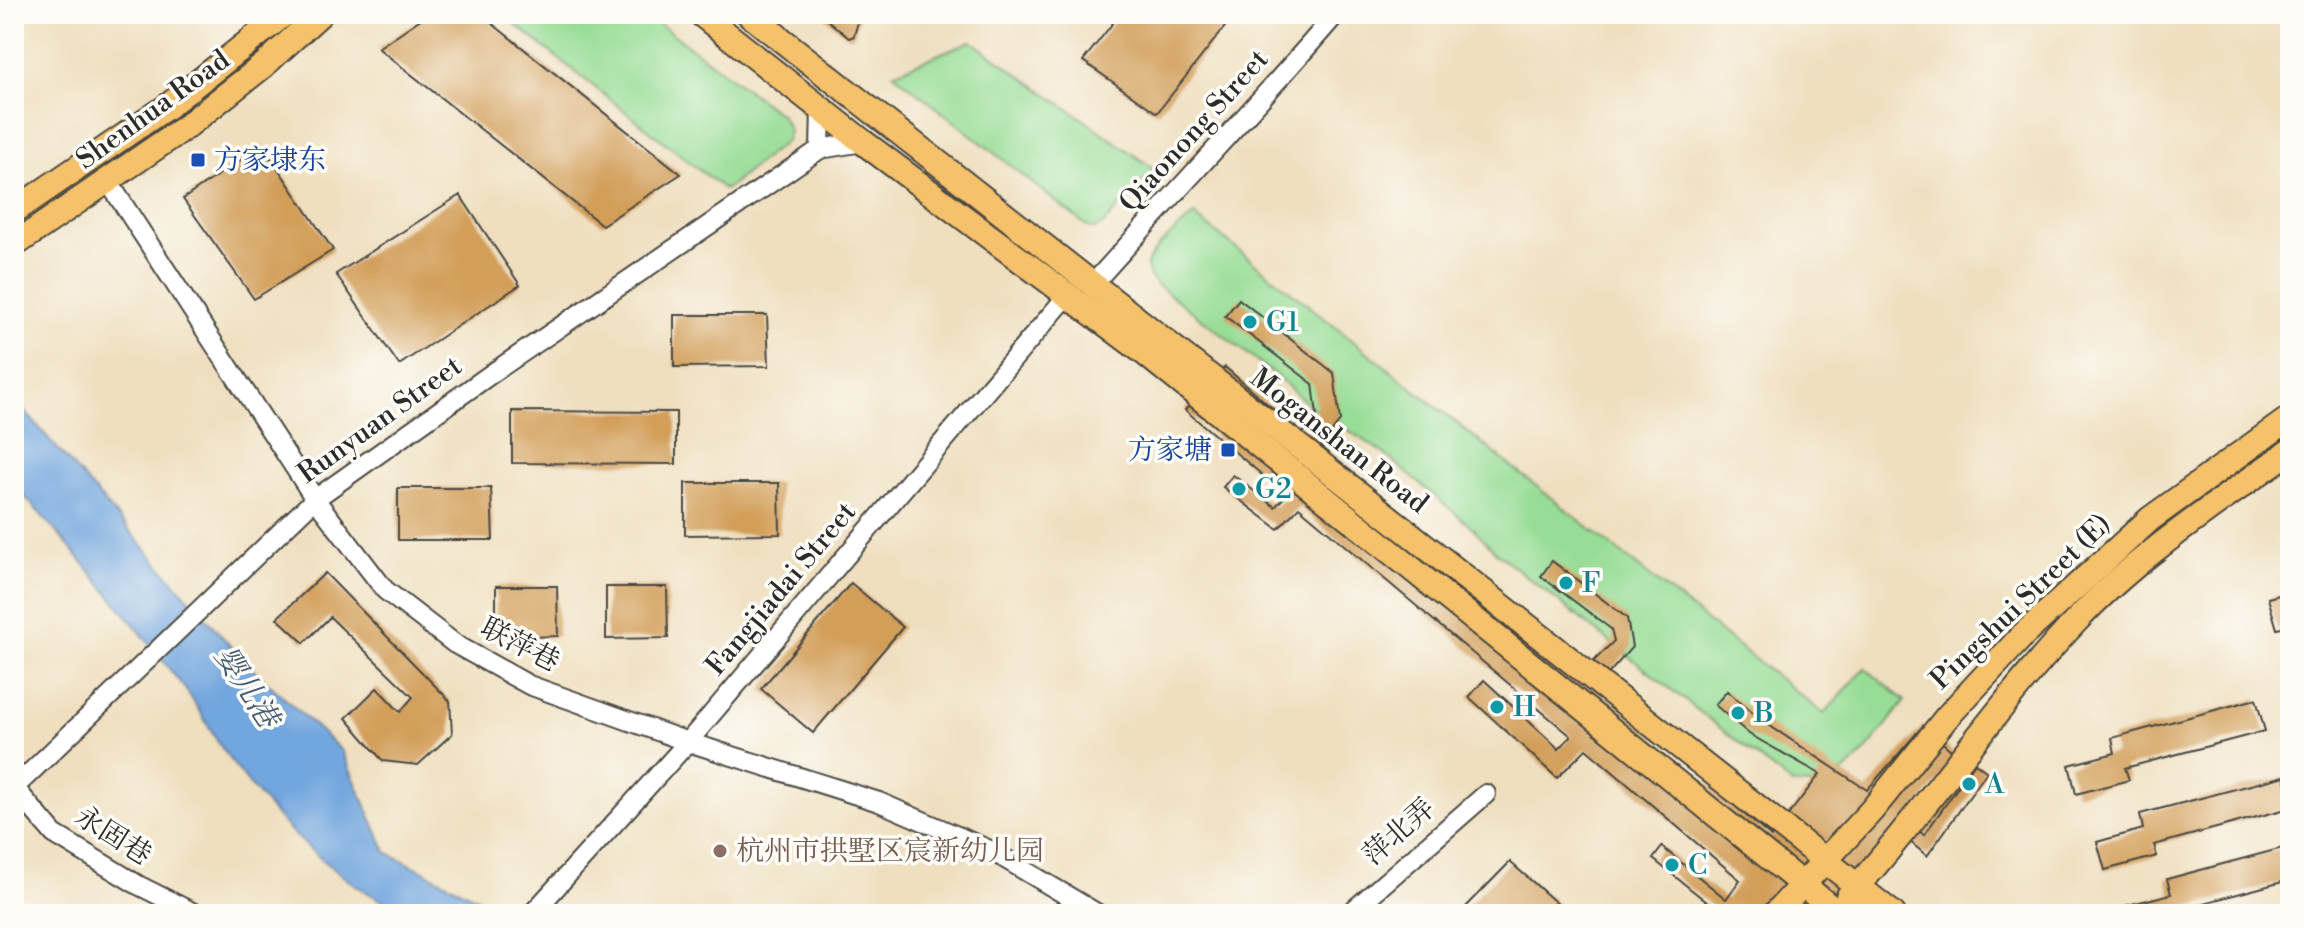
<svg xmlns="http://www.w3.org/2000/svg" width="2304" height="928" font-family="'Libre Bodoni','Noto Serif SC',serif">
	<rect width="100%" height="100%" fill="#fdfcf7"/>
	<filter id="ink" filterUnits="userSpaceOnUse"><feTurbulence type="fractalNoise" baseFrequency=".0125" numOctaves="2"/><feDisplacementMap in="SourceGraphic" scale="16" xChannelSelector="R" yChannelSelector="G"/><feConvolveMatrix kernelMatrix="1 2 1 2 8 2 1 2 1" color-interpolation-filters="sRGB"/></filter>
	<filter id="wash" filterUnits="userSpaceOnUse"><feTurbulence type="fractalNoise" baseFrequency=".006" numOctaves="4" result="noise"/><feDisplacementMap in="SourceGraphic" scale="32" xChannelSelector="R" yChannelSelector="G"/><feGaussianBlur stdDeviation="1.8" result="paint"/><feColorMatrix in="noise" values="0 0 0 0 0 0 0 0 0 0 0 0 0 0 0 0 0 1.4 0 .05"/><feComposite in="paint" operator="in"/></filter>
	<g filter="url(#wash)">
		<rect width="100%" height="100%" fill="#efdfbf"/>
		<g fill="#98dd96" stroke="#628460" stroke-width="2">
			<polygon points="502,14 646,14 781,115 789,130 786,141 725,190"/>
			<polygon points="971,41 1154,169 1104,224 1095,229 1088,227 893,73"/>
			<path d="M1194,215L1824,714L1865,668L1905,701C1884,726 1852,779 1818,784C1810,786 1801,784 1792,784L1498,554L1473,528L1382,452L1309,405L1278,377L1156,284C1152,279 1147,274 1147,268C1146,252 1183,225 1194,215Z"/>
		</g>
		<path fill="#72a6de" stroke="#4e6884" stroke-width="2" d="M14,399L242,659L342,751L386,852L508,914C483,914 441,919 417,913C344,896 271,815 228,757C211,734 200,708 182,685C129,617 73,548 14,485Z"/>
		<g id="blocks">
			<g fill="#d29e59">
				<polygon points="428,14 480,14 681,174 602,225 378,48"/>
				<polygon points="820,14 860,14 854,36 849,38"/>
				<polygon points="1120,14 1235,14 1157,113 1083,61"/>
				<polygon points="262,145 333,250 254,299 183,199"/>
				<polygon points="460,195 520,285 399,365 336,274"/>
				<polygon points="1239,299 1334,373 1340,421 1319,448 1581,674 1614,641 1611,629 1541,576 1552,561 1627,618 1632,647 1597,687 1771,837 1820,774 1749,734 1715,705 1727,691 1761,720 1867,790 1923,726 1959,757 1906,820 1924,835 1975,763 1987,772 1927,856 1896,830 1825,914 1722,914 1653,859 1662,847 1726,899 1740,880 1586,749 1557,778 1469,697 1484,680 1559,749 1571,736 1299,507 1278,529 1223,487 1233,475 1275,507 1286,495 1185,410 1225,367 1302,434 1317,415 1313,384 1225,316"/>
				<polygon points="674,315 767,315 769,366 674,367"/>
				<polygon points="512,411 676,412 676,464 512,463"/>
				<polygon points="685,483 779,483 780,534 685,535"/>
				<polygon points="398,488 491,488 493,540 398,540"/>
				<polygon points="325,573 450,701 452,734 418,765 383,761 346,718 377,688 400,712 413,697 330,617 304,643 277,618"/>
				<polygon points="851,583 903,627 813,733 761,689"/>
				<polygon points="496,586 557,586 558,636 496,638"/>
				<polygon points="606,587 667,587 668,638 606,639"/>
				<polygon points="2290,592 2290,626 2277,629 2268,598"/>
				<polygon points="2256,699 2265,731 2125,768 2129,780 2076,794 2069,765 2115,753 2112,738"/>
				<polygon points="2285,776 2290,796 2290,808 2154,845 2157,856 2105,870 2097,842 2143,829 2140,814"/>
				<polygon points="2290,846 2290,880 2181,909 2182,914 2126,914 2124,906 2171,894 2167,879"/>
				<polygon points="1510,862 1569,914 1459,914"/>
			</g>
		</g>
	</g>
	<g filter="url(#ink)">
		<use href="#blocks" fill-opacity="0" stroke="#484641" stroke-width="2"/>
		<g fill="none" stroke-linecap="round" stroke-linejoin="round">
			<g stroke="#484641" stroke-width="22">
				<g id="minor">
					<polyline points="820,149 821,108"/>
					<polyline points="108,181 315,499 385,590 455,644 529,685 688,742 879,802 992,851 1098,914"/>
					<path d="M1092,285C1173,194 1257,106 1336,14"/>
					<polyline points="14,787 54,834 138,885 196,914"/>
					<polyline points="14,788 315,499 491,374 820,149 863,142"/>
					<polyline points="532,914 688,742 1067,296"/>
					<polyline points="1349,914 1486,794"/>
				</g>
			</g>
			<g stroke="#484641" stroke-width="28">
				<g id="major">
					<polyline points="701,14 863,142 1146,354 1839,914"/>
					<polyline points="749,14 1893,914"/>
					<polyline points="14,211 168,106 284,14"/>
					<polyline points="14,245 187,126 264,65 320,14"/>
					<path d="M1848,897C1928,808 1994,708 2076,621C2138,555 2217,504 2290,451"/>
					<polyline points="1775,914 1872,810 1947,717 2023,635 2150,519 2290,418"/>
				</g>
			</g>
			<use href="#minor" stroke="#fff" stroke-width="18"/>
			<use href="#major" stroke="#f5c16b" stroke-width="24"/>
		</g>
	</g>
	<g fill="#1a4fb4" stroke="#fdfcf7" stroke-width="3">
		<rect x="190" y="152" width="16" height="16" rx="4"/>
		<rect x="1220" y="442" width="16" height="16" rx="4"/>
	</g>
	<g fill="#0f9aa8" stroke="#fdfcf7" stroke-width="3">
		<circle cx="1250" cy="322" r="8"/>
		<circle cx="1239" cy="489" r="8"/>
		<circle cx="1566" cy="583" r="8"/>
		<circle cx="1497" cy="707" r="8"/>
		<circle cx="1738" cy="713" r="8"/>
		<circle cx="1969" cy="784" r="8"/>
		<circle cx="1672" cy="865" r="8"/>
	</g>
	<circle fill="#8d6e63" stroke="#fdfcf7" stroke-width="3" cx="720" cy="851" r="8"/>
	<g text-anchor="middle" dominant-baseline="central" stroke-width="7" stroke-linejoin="round" paint-order="stroke">
		<g font-size="28" fill="#2b2b2b" stroke="#fdfcf7">
			<text transform="translate(153 110) rotate(-36)">Shenhua Road</text>
			<text transform="translate(1194 131) rotate(-48)">Qiaonong Street</text>
			<text transform="translate(380 420) rotate(-36)">Runyuan Street</text>
			<text transform="translate(1339 441) rotate(38)">Moganshan Road</text>
			<text transform="translate(781 589) rotate(-50)">Fangjiadai Street</text>
			<text transform="translate(2021 602) rotate(-44)">Pingshui Street (E)</text>
			<text transform="translate(520 645) rotate(27)">联萍巷</text>
			<text transform="translate(1399 832) rotate(-41)">萍北弄</text>
			<text transform="translate(113 836) rotate(32)">永固巷</text>
		</g>
		<g font-size="28" fill="#164399" stroke="#fdfcf7" text-anchor="start">
			<text x="214" y="160">方家埭东</text>
			<text x="1212" y="450" text-anchor="end">方家塘</text>
		</g>
		<g font-size="28" fill="#0d838f" stroke="#fdfcf7" text-anchor="start">
			<text x="1266" y="322">G1</text>
			<text x="1255" y="489">G2</text>
			<text x="1582" y="583">F</text>
			<text x="1513" y="707">H</text>
			<text x="1754" y="713">B</text>
			<text x="1985" y="784">A</text>
			<text x="1688" y="865">C</text>
		</g>
		<g font-size="28" fill="#785e54" stroke="#fdfcf7" text-anchor="start">
			<text x="736" y="851">杭州市拱墅区宸新幼儿园</text>
		</g>
		<g font-size="30" font-style="italic" fill="#475c73" stroke="#fdfcf7">
			<text transform="translate(246 687) rotate(57)">婴儿港</text>
		</g>
	</g>
	<rect width="2304" height="928" fill="none" stroke="#fdfcf7" stroke-width="48"/>
</svg>
